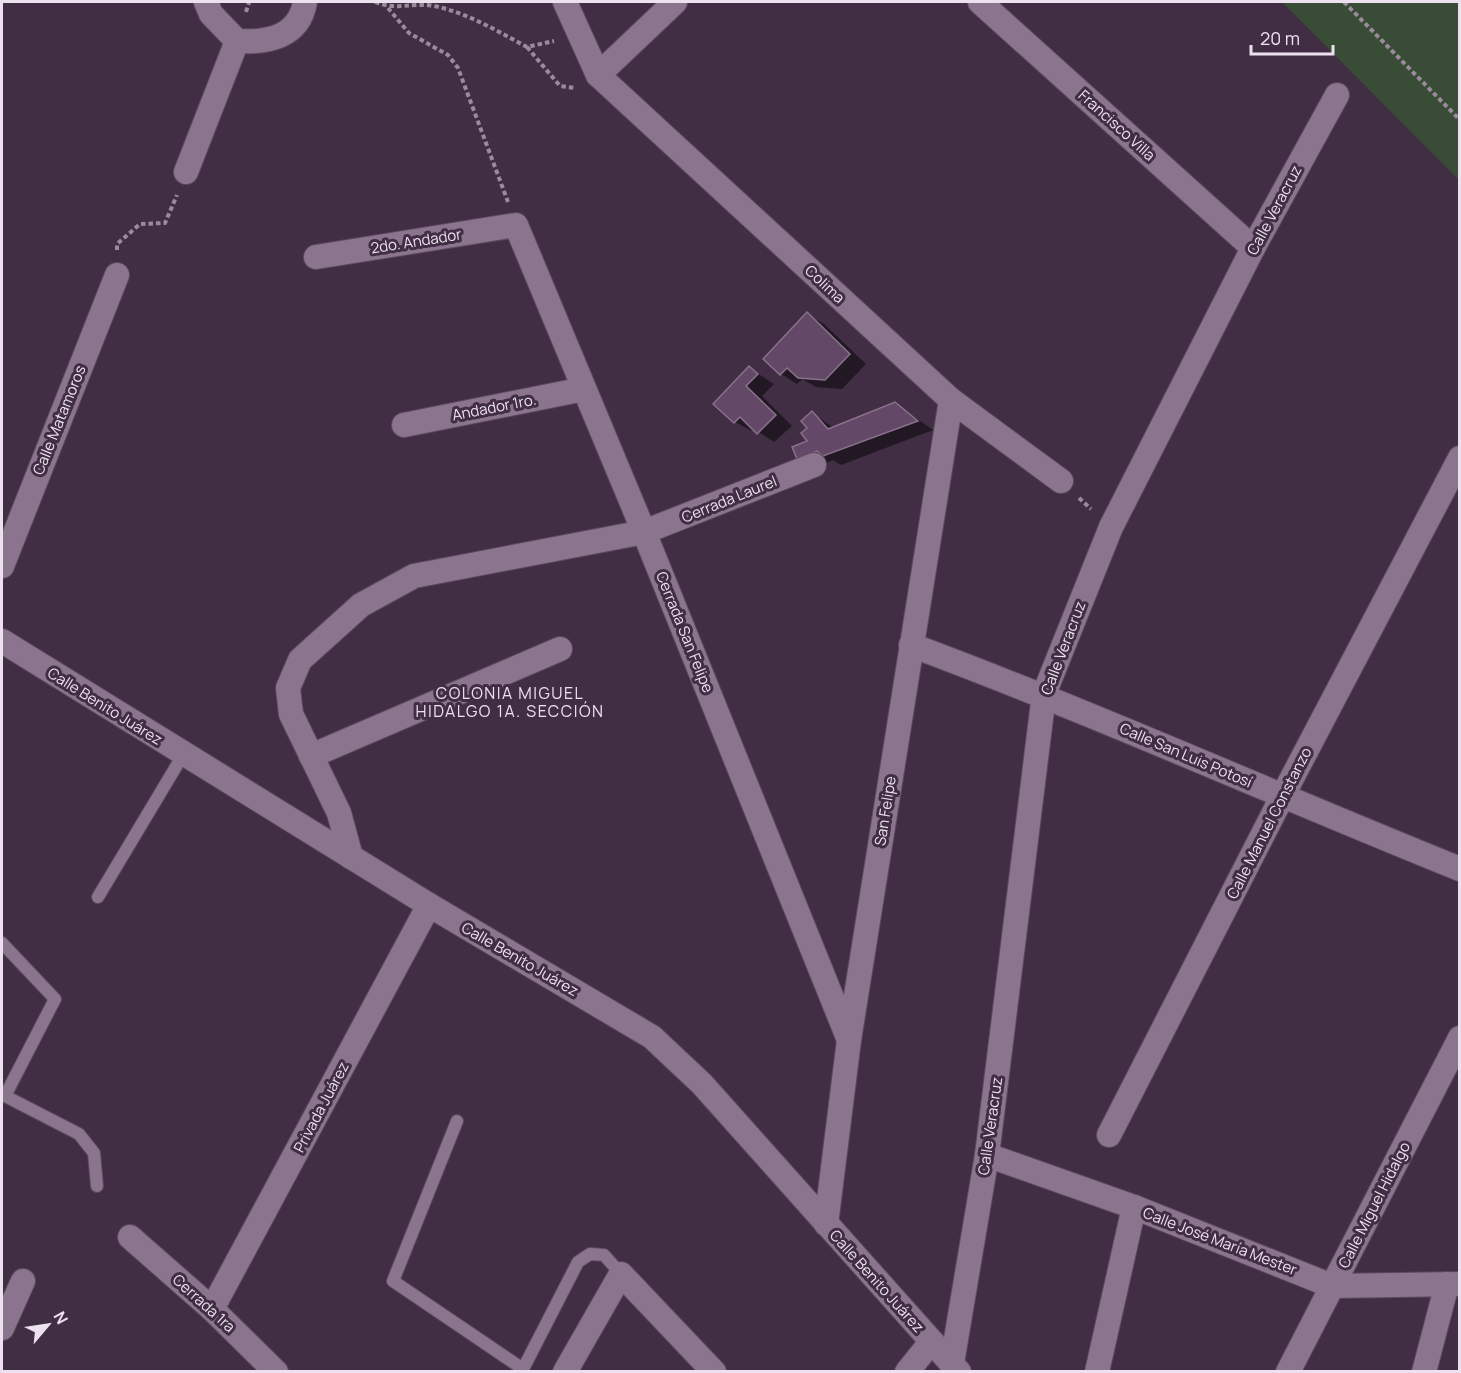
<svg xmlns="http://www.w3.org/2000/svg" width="1461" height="1373" font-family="Manrope,sans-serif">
	<rect width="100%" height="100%" fill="#412e44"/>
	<polygon fill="#394c36" points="1282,2 1459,2 1459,180"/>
	<g fill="#0007">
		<polygon points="807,314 824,324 866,364 842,389 816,387 802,379 797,384 781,374"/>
		<polygon points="749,368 774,384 762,396 792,426 774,442 754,429 752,431 735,422"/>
		<polygon points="895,403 933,430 841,465 833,460 815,468 799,458 810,441 812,413 834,428"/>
	</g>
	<g fill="#644867" stroke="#89728b" stroke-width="1.5">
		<polygon points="807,312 850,354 825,380 798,378 787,368 780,375 763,359"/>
		<polygon points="749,366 758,374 746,386 776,415 757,434 740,417 734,423 713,404"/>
		<polygon points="895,402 918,421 823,456 817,451 797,459 792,447 807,441 801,433 807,428 801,421 812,411 828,429"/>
	</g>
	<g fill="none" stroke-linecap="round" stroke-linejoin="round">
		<g stroke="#5b4b5d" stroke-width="14">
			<g id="service">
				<polyline points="98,897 183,755"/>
				<polyline points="2,943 55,999 5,1096 79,1134 94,1153 97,1186"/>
				<polyline points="457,1121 393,1281 523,1369 578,1262 590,1254 604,1255 621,1274"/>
			</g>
		</g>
		<g stroke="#5b4b5d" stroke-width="26">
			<g id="minor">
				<path d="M206,2L211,14L237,41C268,43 299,37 305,2"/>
				<polyline points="565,2 598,75 951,400 1061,481"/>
				<polyline points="980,2 1253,248"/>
				<polyline points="598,75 675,2"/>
				<polyline points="186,172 237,41"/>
				<polyline points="316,257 516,225 644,532 849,1040"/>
				<polyline points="404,425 584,389"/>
				<polyline points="2,566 117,275"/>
				<polyline points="2,641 429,905 652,1037 702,1084 959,1372"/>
				<path d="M911,645C1096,714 1276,795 1460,869"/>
				<polyline points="311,756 560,649"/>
				<polyline points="351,857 339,813 291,714 288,688 300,660 361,605 414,576 644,532 814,465"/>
				<polyline points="1109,1135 1282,797 1460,458"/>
				<polyline points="987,1155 1134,1207 1332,1286 1460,1284"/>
				<polyline points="826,1224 849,1040 951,400"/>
				<polyline points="130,1237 212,1309 276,1372"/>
				<polyline points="212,1309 429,905"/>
				<polyline points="2,1328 23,1281"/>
				<polyline points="952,1363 987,1155 1044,694 1111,527 1253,248 1337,95"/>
				<polyline points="565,1372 621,1274 714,1372"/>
				<polyline points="907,1372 931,1342"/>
				<polyline points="1097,1372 1134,1207"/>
				<polyline points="1288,1372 1460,1038"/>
				<polyline points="1424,1372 1447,1284"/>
			</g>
		</g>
		<g stroke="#9a8a9c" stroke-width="4" stroke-dasharray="4.5 3" stroke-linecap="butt">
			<path d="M375,2C397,11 412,2 434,6C468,13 497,31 527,47L554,41"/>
			<polyline points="1344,2 1460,120"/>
			<polyline points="388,8 409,33 448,55 458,68 508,202"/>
			<polyline points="246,12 249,2"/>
			<polyline points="527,47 560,86 575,88"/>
			<polyline points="117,250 117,244 140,224 165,223 177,195"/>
			<polyline points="1079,498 1091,509"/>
		</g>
		<use href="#service" stroke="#8b758e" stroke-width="12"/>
		<use href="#minor" stroke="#8b758e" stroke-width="24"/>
	</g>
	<g text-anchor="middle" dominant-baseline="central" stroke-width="6" stroke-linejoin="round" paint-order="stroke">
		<g font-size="15" fill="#ede1ef" stroke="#412e44">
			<text transform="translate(1117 125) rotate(42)">Francisco Villa</text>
			<text transform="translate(1274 210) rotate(-62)">Calle Veracruz</text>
			<text transform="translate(416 241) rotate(-9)">2do. Andador</text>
			<text transform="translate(825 284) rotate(43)">Colima</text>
			<text transform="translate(494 407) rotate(-11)">Andador 1ro.</text>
			<text transform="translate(59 420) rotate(-68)">Calle Matamoros</text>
			<text transform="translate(729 499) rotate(-22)">Cerrada Laurel</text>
			<text transform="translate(685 632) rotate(68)">Cerrada San Felipe</text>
			<text transform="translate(1063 648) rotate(-69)">Calle Veracruz</text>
			<text transform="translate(105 706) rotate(32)">Calle Benito Juárez</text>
			<text transform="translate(1186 755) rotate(23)">Calle San Luis Potosí</text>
			<text transform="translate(885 811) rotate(-81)">San Felipe</text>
			<text transform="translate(1269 823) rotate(-63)">Calle Manuel Constanzo</text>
			<text transform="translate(520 959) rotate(30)">Calle Benito Juárez</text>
			<text transform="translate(321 1107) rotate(-62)">Privada Juárez</text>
			<text transform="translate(990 1126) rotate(-82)">Calle Veracruz</text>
			<text transform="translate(1374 1205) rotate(-63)">Calle Miguel Hidalgo</text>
			<text transform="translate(1220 1241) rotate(21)">Calle José María Mester</text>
			<text transform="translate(877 1281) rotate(48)">Calle Benito Juárez</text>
			<text transform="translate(204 1303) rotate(42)">Cerrada 1ra</text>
		</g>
		<g font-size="16" letter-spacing="1.5" fill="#ede1ef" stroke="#412e44">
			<text x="510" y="693">COLONIA MIGUEL<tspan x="510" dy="18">HIDALGO 1A. SECCIÓN</tspan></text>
		</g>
	</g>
	<rect width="1461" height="1373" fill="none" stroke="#ede1ef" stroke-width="6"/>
	<g transform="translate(48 1325) rotate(61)" stroke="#412e44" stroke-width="4.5" paint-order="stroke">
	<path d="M0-4.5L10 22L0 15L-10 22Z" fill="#ede1ef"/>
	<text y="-9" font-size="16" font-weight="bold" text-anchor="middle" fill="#ede1ef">N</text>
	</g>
	<path d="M1251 45v9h82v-9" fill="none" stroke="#ede1ef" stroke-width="3"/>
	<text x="1260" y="45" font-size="18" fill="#ede1ef" stroke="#412e44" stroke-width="4.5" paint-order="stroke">20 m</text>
</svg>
